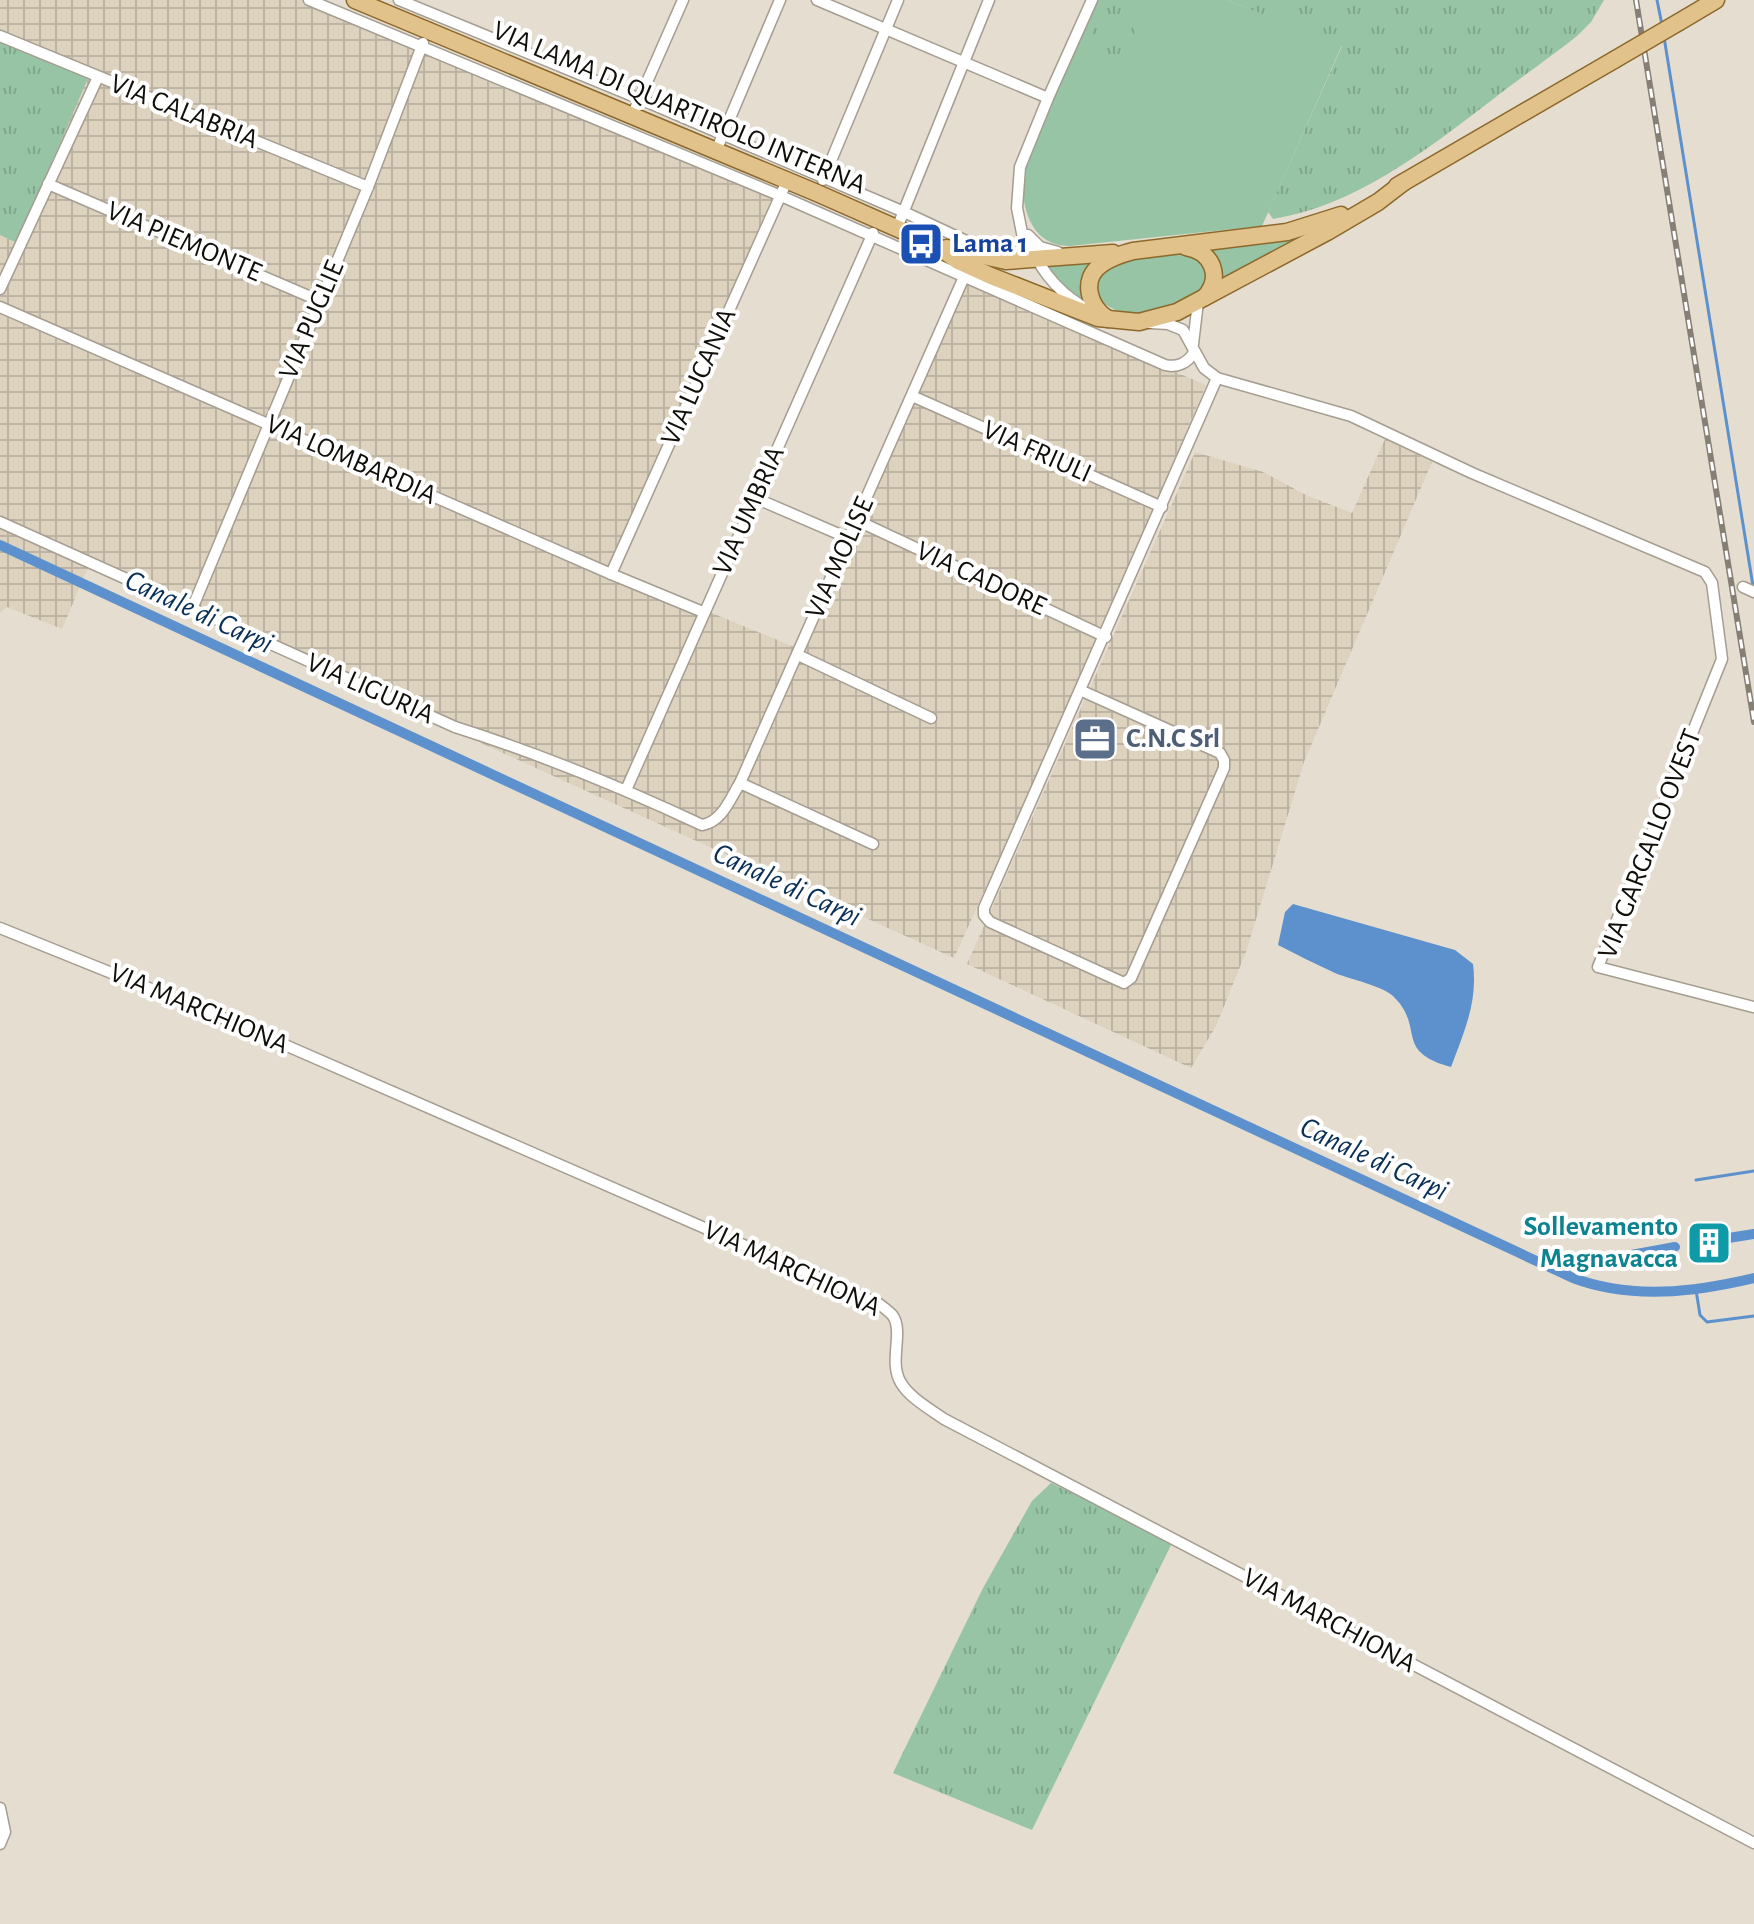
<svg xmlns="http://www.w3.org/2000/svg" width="1754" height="1924" font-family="'Alegreya Sans',sans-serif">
	<defs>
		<pattern id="industrial-grid" width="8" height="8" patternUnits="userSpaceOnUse" patternTransform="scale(2)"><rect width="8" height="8" fill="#ddd2be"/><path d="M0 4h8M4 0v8" fill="none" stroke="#bdb3a2"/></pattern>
		<pattern id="park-tufts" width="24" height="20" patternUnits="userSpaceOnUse" patternTransform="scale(2)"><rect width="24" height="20" fill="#96c4a4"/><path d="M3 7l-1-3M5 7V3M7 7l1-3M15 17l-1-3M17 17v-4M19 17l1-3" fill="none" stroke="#80a78c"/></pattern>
	</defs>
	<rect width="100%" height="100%" fill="#e5ddd0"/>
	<g fill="url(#industrial-grid)">
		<polygon points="0,0 307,0 775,198 612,572 797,648 960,280 1206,385 1096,644 954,958 89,565 62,629 7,607 0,613 0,235 16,242 92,69 0,29"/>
		<polygon points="1385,439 1432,462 1304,762 1246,952 1216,1026 1191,1068 967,964 1195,452 1263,472 1306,495 1352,513"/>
	</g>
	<g fill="#96c4a4">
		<path d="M1096,0H1227L1342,45L1262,226L1070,246C1025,247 1017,193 1026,158C1031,140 1041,123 1048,107C1064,71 1080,36 1096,0Z"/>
		<polygon points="1314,229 1220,285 1204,248"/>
		<path d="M1183,254C1199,257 1216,272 1203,289C1198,295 1187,298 1181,302C1152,317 1117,322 1095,294L1098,275L1117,262Z"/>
		<polygon points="1094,258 1084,273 1081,300 1069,292 1043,265"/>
	</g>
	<g fill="url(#park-tufts)">
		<polygon points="1105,0 1136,0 1146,4 1123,61 1086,46"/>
		<path d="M1227,0H1604L1591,22L1577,36C1548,59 1517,80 1488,103C1424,152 1354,206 1273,219L1268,212L1342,46Z"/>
		<polygon points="0,29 92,69 17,243 0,235"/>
		<polygon points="1051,1483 1168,1538 1171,1545 1032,1830 893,1773 983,1588 1032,1501"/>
	</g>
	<path fill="#5d91cd" d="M1293,904L1455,950L1473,964C1478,1002 1464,1032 1451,1067C1393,1051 1426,1028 1393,996C1383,986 1349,979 1335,973C1316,964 1297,955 1278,945L1285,912Z"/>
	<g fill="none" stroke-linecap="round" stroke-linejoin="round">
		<g stroke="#5d91cd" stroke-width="3">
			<polyline points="1657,0 1662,25"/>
			<polyline points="1664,37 1753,586"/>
			<polyline points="1696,1180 1754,1171"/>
			<polyline points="1696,1290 1700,1315 1707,1322 1754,1316"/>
		</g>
		<g stroke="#5d91cd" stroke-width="10">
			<path d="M0,545L1573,1278C1632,1300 1694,1292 1754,1278"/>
			<polyline points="1716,1240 1754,1234"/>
			<polyline points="1555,1269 1675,1247"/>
		</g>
		<g stroke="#a49d90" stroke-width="13">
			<g id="minor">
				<path d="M309,0L781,196L1165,365C1177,368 1188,363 1194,352"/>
				<polyline points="399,0 640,99 904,212 964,240 978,253"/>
				<polyline points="817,0 1048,98"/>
				<polyline points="0,36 368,187"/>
				<polyline points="632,116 683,0"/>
				<polyline points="716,151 780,0"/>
				<polyline points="823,180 898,0"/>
				<polyline points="48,184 320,301"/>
				<polyline points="897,228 989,0"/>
				<polyline points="1028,235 1040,247 1058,252"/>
				<path d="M1026,236C1038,266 1054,289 1082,306"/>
				<polyline points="1009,260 1019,252 1024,243 1017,208 1020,167 1048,98 1092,0"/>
				<polyline points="0,289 98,77"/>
				<polyline points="0,307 611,574 703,612"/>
				<polyline points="1150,323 1168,324 1183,330 1204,368 1217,378 1351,416 1472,473 1705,572 1712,583 1722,659 1598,967 1753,1007"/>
				<polyline points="1193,344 1198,302"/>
				<polyline points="912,396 1162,507"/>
				<polyline points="755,498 848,538"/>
				<polyline points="856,520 1106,637"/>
				<path d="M0,522L455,727C540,754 621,787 702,825C722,822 730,799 740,783L964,277"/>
				<polyline points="611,574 787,181"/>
				<polyline points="1743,587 1754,592"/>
				<polyline points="192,609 368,187 423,43"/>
				<polyline points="798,655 931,718"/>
				<polyline points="1082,691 1220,753 1224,760 1224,768 1131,978 1124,983 990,922 984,915 984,908 1217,378"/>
				<polyline points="740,783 873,844"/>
				<polyline points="626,790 873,233"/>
				<path d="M0,928L223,1018L879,1304C883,1307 890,1312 893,1316C904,1333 888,1362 901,1383C910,1398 930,1409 944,1419L1754,1843"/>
				<polyline points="0,1808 5,1832 0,1844"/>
			</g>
		</g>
		<g stroke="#8c692b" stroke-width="19">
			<g id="primary">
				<polyline points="355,0 817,193 937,246 958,261 991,276 1098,318 1139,322 1177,312 1327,232 1378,202 1404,182"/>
				<polyline points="1679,22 1716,0"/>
				<polyline points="1397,186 1614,60"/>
				<path d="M1186,247C1212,251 1223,277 1205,297"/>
				<polyline points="947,248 1006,261 1113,253"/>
				<path d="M1108,319C1089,307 1080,279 1102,264C1111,257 1122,254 1133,251L1287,232L1341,215"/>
			</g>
		</g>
		<use href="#minor" stroke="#fff" stroke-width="10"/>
		<use href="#primary" stroke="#e2c28b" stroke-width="16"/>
		<g stroke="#857f76" stroke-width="6">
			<polyline id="rail" points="1636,0 1754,722"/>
		</g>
		<use href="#rail" stroke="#fff" stroke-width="3" stroke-dasharray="9" stroke-linecap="butt"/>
		<g stroke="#8c692b" stroke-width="19" stroke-linecap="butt">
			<polyline id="primary-bridge" points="1614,60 1679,22"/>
		</g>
		<use href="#primary-bridge" stroke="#e2c28b" stroke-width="16"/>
	</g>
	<defs>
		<g id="bus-square" transform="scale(2.3)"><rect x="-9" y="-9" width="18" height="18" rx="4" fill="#1a4fb4" stroke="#fff"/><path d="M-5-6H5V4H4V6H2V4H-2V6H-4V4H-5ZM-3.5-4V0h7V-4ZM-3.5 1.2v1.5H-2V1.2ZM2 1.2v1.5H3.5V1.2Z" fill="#fff"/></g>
		<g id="office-square" transform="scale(2.3)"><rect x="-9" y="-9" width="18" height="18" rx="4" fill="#5c6f8a" stroke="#fff"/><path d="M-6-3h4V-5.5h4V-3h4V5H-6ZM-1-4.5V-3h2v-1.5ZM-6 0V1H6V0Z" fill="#fff"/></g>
		<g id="building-square" transform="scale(2.3)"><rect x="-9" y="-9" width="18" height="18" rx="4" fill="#0f9aa8" stroke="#fff"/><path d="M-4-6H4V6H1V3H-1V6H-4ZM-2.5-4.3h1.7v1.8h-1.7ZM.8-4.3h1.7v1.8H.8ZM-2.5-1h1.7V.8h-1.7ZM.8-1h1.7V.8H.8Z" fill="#fff"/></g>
	</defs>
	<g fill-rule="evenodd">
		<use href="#bus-square" x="921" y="244"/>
		<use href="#office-square" x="1095" y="739"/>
		<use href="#building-square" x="1709" y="1243"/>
	</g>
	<g text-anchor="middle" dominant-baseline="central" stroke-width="8" stroke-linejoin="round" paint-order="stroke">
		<g font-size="28" fill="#110f0a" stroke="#fff">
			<text transform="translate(679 108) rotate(23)">VIA LAMA DI QUARTIROLO INTERNA</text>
			<text transform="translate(184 112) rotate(22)">VIA CALABRIA</text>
			<text transform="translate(184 242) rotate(23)">VIA PIEMONTE</text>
			<text transform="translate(312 320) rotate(-67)">VIA PUGLIE</text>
			<text transform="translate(699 377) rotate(-66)">VIA LUCANIA</text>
			<text transform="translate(1037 452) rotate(24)">VIA FRIULI</text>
			<text transform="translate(351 460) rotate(24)">VIA LOMBARDIA</text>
			<text transform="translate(749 511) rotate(-66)">VIA UMBRIA</text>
			<text transform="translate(840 558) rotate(-66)">VIA MOLISE</text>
			<text transform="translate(981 579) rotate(25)">VIA CADORE</text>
			<text transform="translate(370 689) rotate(24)">VIA LIGURIA</text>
			<text transform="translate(1650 844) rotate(-69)">VIA GARGALLO OVEST</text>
			<text transform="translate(199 1009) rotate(23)">VIA MARCHIONA</text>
			<text transform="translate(792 1269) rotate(25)">VIA MARCHIONA</text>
			<text transform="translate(1329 1621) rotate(28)">VIA MARCHIONA</text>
		</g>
		<g font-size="28" font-weight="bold" fill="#164399" stroke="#fff" text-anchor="start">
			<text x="952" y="244">Lama 1</text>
		</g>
		<g font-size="28" font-weight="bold" fill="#4e5e75" stroke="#fff" text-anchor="start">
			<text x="1126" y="739">C.N.C Srl</text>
		</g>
		<g font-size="28" font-weight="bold" fill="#0d838f" stroke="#fff" text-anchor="end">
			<text x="1678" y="1227">Sollevamento<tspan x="1678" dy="32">Magnavacca</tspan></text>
		</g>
		<g font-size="30" font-style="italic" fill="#0a3057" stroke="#fff">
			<text transform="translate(199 612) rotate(25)">Canale di Carpi</text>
			<text transform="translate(787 885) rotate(25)">Canale di Carpi</text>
			<text transform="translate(1374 1159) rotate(25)">Canale di Carpi</text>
		</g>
	</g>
</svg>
